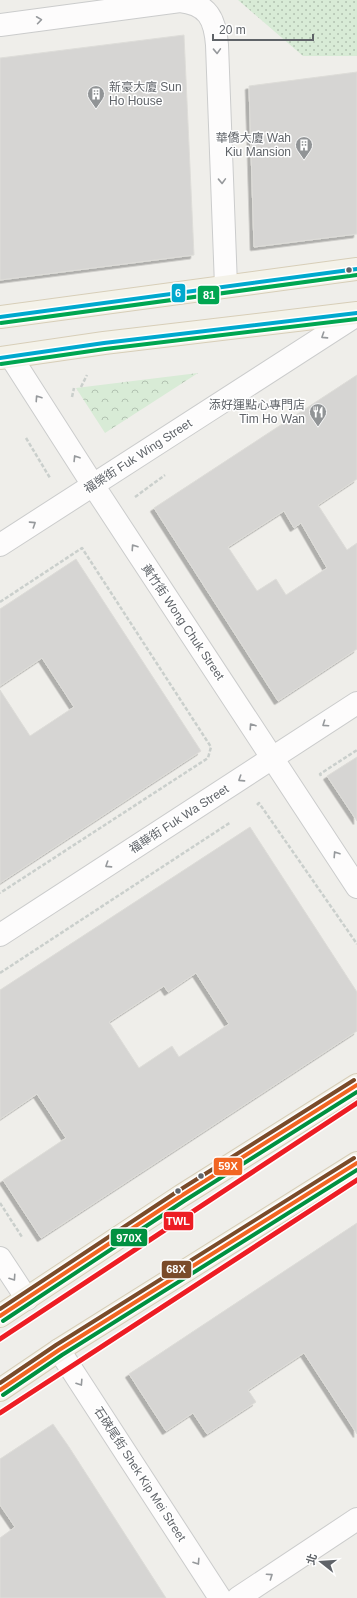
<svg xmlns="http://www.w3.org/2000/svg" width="357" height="1598" font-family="Helvetica,'Noto Sans TC',sans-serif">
	<defs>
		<pattern id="grass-dots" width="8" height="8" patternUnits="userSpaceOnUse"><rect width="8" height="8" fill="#d8ebd6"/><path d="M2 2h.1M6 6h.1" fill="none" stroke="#b2c2b1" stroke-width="1.8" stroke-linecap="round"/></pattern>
		<pattern id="forest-crowns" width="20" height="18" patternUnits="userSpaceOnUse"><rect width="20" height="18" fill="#d8ebd6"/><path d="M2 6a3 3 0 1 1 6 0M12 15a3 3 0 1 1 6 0" fill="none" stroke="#b2c2b1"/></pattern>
		<filter id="shadow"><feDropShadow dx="-3.5" dy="3.5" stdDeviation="0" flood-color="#0004"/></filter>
	</defs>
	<rect width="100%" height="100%" fill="#efeeea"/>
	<polygon fill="url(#grass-dots)" points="238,0 357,0 357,56 303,56"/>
	<polygon fill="url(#forest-crowns)" points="198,373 105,433 76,388"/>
	<g fill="#d6d5d3" stroke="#deddd9" fill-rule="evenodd" filter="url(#shadow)">
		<polygon points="184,35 194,255 0,280 0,58"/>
		<polygon points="357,72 357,234 254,247 249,86"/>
		<path d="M357,375V479L318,505L347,550L357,543V649L278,701L154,508ZM284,511L294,528L301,523L327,568L286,595L276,579L257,591L228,547Z"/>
		<polygon points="76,559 201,751 0,883 0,690 30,736 74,707 42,658 0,686 0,609"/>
		<polygon points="357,757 357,821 327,776"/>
		<path d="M250,827L357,992V1031L41,1238L3,1180L66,1138L37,1094L0,1119V990ZM196,973L229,1024L179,1057L172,1046L139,1068L109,1022L164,986L168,992Z"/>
		<polygon points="357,1223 357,1434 304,1353 248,1390 256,1402 207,1434 193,1413 166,1431 129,1374"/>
		<polygon points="53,1424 69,1447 166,1598 0,1598 0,1538 15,1527 0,1505 0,1459"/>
	</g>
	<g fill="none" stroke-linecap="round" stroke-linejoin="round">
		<g stroke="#cbcccc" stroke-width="24">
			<g id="minor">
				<path d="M0,25L180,1C208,4 215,19 217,45L226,286"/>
				<polyline points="11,357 93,485 357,887"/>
				<polyline points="0,545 357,315"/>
				<polyline points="0,935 357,703"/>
				<polyline points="0,1258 27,1299"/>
				<polyline points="59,1350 220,1598"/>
				<polyline points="238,1598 357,1519"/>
			</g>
		</g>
		<g stroke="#d7ceb8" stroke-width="24">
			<g id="major">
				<polyline points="0,317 357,269"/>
				<polyline points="0,358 104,343 357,313"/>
				<polyline points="0,1316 181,1196 357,1085"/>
				<polyline points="0,1390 59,1350 357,1163"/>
			</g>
		</g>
		<g stroke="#cacfcc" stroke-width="2.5" stroke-dasharray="4 2" stroke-linecap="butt">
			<polyline points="81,387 87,375"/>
			<polyline points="72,397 74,388"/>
			<polyline points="26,438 50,478"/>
			<polyline points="135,497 165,475"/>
			<polyline points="0,602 82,548 211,747 208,758 0,893"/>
			<polyline points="321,776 320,774 357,750"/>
			<polyline points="257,805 259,803 357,944"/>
			<polyline points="0,973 231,822"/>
			<polyline points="0,1203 22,1237"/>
		</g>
		<use href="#minor" stroke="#fdfcfc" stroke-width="22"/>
		<use href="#major" stroke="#f4f2e9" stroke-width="22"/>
		<g stroke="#fff" stroke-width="7">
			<g id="bus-1">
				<polyline points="0,1316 181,1196 357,1085"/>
				<polyline points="0,1390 59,1350 357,1163"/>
			</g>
		</g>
		<g stroke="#fff" stroke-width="7">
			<g id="bus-2">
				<polyline points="3,1321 184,1201 357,1092"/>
				<polyline points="3,1395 62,1355 357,1170"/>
			</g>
		</g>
		<g stroke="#fff" stroke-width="7">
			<g id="bus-3">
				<polyline points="0,1309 178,1191 354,1080"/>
				<polyline points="0,1383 56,1345 354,1158"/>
			</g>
		</g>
		<g stroke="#fff" stroke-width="7">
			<g id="bus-4">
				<polyline points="0,317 357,269"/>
				<polyline points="0,358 104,343 357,313"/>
			</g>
		</g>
		<g stroke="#fff" stroke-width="7">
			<g id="bus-5">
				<polyline points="1,323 357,275"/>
				<polyline points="1,364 105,349 357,319"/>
			</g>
		</g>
		<use href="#bus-1" stroke="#f26522" stroke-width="4"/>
		<use href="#bus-2" stroke="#009140" stroke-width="4"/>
		<use href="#bus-3" stroke="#7a4b2a" stroke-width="4"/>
		<use href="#bus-4" stroke="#00a9ce" stroke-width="4"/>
		<use href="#bus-5" stroke="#00a651" stroke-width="4"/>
		<g stroke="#fff" stroke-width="8">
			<g id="metro-1">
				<polyline points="0,1339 357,1103"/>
				<polyline points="0,1413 357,1180"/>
			</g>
		</g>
		<use href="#metro-1" stroke="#ed1d24" stroke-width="5"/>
	</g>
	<defs><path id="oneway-chevron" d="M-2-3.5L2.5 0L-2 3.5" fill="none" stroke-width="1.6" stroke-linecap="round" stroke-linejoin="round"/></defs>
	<g stroke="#96999c">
		<use href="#oneway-chevron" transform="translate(39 20) rotate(-8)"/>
		<use href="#oneway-chevron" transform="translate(217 51) rotate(88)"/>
		<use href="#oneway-chevron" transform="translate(222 181) rotate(88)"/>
		<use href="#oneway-chevron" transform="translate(324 336) rotate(147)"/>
		<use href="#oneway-chevron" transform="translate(38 398) rotate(-124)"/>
		<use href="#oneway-chevron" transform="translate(76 458) rotate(-122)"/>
		<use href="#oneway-chevron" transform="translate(33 524) rotate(-33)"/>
		<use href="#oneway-chevron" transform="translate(134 547) rotate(-124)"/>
		<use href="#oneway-chevron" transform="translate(325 724) rotate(146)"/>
		<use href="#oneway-chevron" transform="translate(252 726) rotate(-124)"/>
		<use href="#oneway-chevron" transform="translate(241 779) rotate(147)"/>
		<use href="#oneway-chevron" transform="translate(336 854) rotate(-123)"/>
		<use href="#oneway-chevron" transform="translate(108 865) rotate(147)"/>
		<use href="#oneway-chevron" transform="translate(13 1278) rotate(56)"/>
		<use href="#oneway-chevron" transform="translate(80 1383) rotate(57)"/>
		<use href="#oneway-chevron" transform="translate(197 1562) rotate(57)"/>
		<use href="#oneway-chevron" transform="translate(270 1576) rotate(-34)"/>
	</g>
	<defs>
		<g id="building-pin" transform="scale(0.9)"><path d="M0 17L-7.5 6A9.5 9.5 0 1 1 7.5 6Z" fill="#919496" stroke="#fff"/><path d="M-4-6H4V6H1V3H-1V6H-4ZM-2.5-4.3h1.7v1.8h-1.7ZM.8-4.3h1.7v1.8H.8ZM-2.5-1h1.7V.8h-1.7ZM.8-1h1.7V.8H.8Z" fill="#fff"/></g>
		<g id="restaurant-pin" transform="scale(0.9)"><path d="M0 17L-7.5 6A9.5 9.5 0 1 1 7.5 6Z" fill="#919496" stroke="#fff"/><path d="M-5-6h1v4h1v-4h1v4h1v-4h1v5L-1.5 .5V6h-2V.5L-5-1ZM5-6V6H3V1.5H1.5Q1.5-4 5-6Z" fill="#fff"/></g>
	</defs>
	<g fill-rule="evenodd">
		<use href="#building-pin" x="96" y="94"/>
		<use href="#building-pin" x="304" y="145"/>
		<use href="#restaurant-pin" x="318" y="412"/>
	</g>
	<g fill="#5f6368" stroke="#fff" stroke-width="1.5">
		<circle cx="349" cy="270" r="3.5"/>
		<circle cx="201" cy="1176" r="3.5"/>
		<circle cx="178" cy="1191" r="3.5"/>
	</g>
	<g text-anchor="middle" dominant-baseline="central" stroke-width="3" stroke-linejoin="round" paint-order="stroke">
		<g font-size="12" fill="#5f6368" stroke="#fff" text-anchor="end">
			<text x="109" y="87" text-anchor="start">新豪大廈 Sun<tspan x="109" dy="14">Ho House</tspan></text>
			<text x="291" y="138">華僑大廈 Wah<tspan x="291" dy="14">Kiu Mansion</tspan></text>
			<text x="305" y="405">添好運點心專門店<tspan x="305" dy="14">Tim Ho Wan</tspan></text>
		</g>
		<g font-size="12" fill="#5f6368" stroke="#fff">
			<text transform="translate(138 456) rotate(-33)">福榮街 Fuk Wing Street</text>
			<text transform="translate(183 622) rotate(56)">黃竹街 Wong Chuk Street</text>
			<text transform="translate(179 819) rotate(-33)">福華街 Fuk Wa Street</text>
			<text transform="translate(140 1474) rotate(57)">石硤尾街 Shek Kip Mei Street</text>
		</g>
	</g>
	<g stroke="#fff" stroke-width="1.5">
		<rect x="171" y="283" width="15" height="20" rx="4" fill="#00a9ce"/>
		<rect x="197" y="285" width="23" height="20" rx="4" fill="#00a651"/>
		<rect x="213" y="1157" width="30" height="19" rx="4" fill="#f26522"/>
		<rect x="163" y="1211" width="31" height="20" rx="4" fill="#ed1d24"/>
		<rect x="110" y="1228" width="38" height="19" rx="4" fill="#009140"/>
		<rect x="161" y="1260" width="31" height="19" rx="4" fill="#7a4b2a"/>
	</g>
	<g font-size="11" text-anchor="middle" font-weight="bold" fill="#fff">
		<text x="178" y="297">6</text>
		<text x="209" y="299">81</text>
		<text x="228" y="1170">59X</text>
		<text x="178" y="1225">TWL</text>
		<text x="129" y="1242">970X</text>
		<text x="176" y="1273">68X</text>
	</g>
	<g transform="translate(321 1562) rotate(287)" stroke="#ffffff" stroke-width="3" paint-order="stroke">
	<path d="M0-3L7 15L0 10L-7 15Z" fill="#5f6368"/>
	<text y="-6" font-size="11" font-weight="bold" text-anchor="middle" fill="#5f6368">北</text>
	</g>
	<path d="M213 34v6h100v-6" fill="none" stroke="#5f6368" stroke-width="2"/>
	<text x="219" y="34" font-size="12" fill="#5f6368" stroke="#ffffff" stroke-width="3" paint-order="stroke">20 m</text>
</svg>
